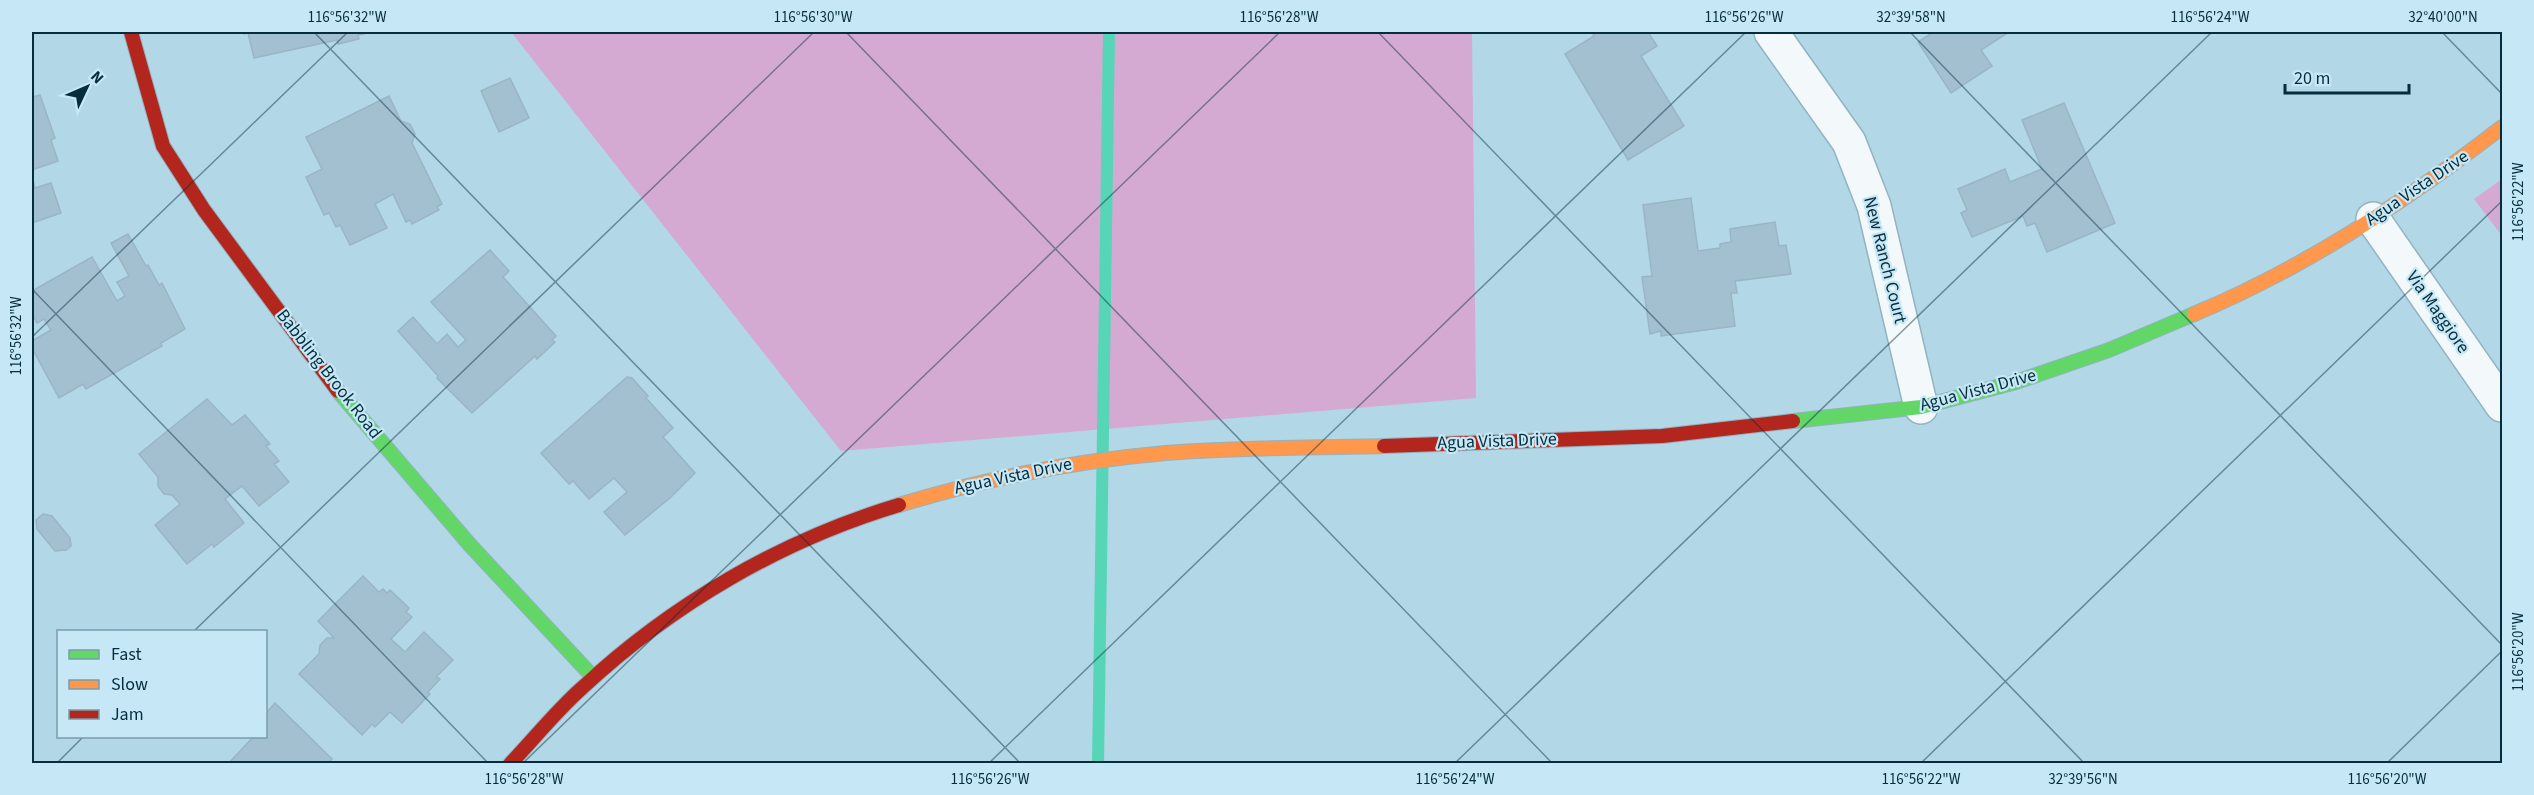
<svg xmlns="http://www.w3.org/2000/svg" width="2534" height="795" font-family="'Source Sans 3',sans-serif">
	<rect width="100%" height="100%" fill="#b2d7e6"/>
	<g fill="#d5aad2">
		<polygon points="511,32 1472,32 1476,398 841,451"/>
		<polygon points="2502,179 2502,236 2474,199"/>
	</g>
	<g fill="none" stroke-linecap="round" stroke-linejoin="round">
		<polyline stroke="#56d5b7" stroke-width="12" points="1098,764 1109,32"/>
	</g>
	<g fill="#a3c0d0" stroke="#99b5c6" stroke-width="1.5">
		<polygon points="243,32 364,32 364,34 358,35 359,39 338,44 337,40 254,58 248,33 244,34"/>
		<polygon points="1592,32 1648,32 1657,46 1641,56 1684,126 1628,160 1565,54 1594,36"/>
		<polygon points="1930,32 2009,32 1981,50 1992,66 1951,93 1918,42 1932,33"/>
		<polygon points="510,78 529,118 499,132 481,91"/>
		<polygon points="40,95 55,138 51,140 58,161 32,170 32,97"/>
		<polygon points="389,96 401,121 410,124 415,134 412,143 442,204 437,207 439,210 412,224 410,220 406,222 393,194 375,204 387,228 350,245 340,225 336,227 329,213 324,215 306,177 322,169 306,137"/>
		<polygon points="2064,103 2115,223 2047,252 2035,223 2027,226 2023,216 1972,237 1961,213 1967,210 1958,189 2005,169 2010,182 2042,169 2022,120"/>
		<polygon points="32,177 35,188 51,183 61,213 32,223"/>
		<polygon points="1691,198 1698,251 1720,248 1720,244 1731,242 1730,229 1775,222 1779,246 1786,245 1791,274 1735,281 1737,293 1731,293 1735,326 1661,336 1661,331 1650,334 1642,277 1652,276 1643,205"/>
		<polygon points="128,234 146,266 148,265 159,285 162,283 185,329 161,343 162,346 86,389 83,384 59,398 32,348 32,341 51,330 44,319 37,323 32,313 32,291 92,257 117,301 125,296 117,282 129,276 111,243"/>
		<polygon points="490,250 509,271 503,277 556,336 552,340 555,342 537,359 535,356 472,413 437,378 438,376 398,331 413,317 437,344 447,334 458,347 466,340 431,302"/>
		<polygon points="627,377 632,378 648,396 646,398 673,428 663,437 695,473 671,497 625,535 604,512 627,492 614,478 589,499 573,481 569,484 541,453"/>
		<polygon points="207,399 232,425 245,415 270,444 266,446 279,461 274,464 289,482 259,506 242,486 225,499 244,523 214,547 212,544 187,564 155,525 180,504 172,495 164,494 158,486 158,477 139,454"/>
		<polygon points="43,514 52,516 70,538 71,546 66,550 55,551 37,529 36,520"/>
		<polygon points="363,576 379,592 383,589 387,593 390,590 409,608 406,612 412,617 391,639 405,652 424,632 453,660 436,677 440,679 428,692 430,694 402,723 390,712 375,727 372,724 362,735 299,674 319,654 320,645 327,638 334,638 318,621"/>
		<polygon points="275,703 332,759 327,764 228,764 254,736 266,736 266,713"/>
	</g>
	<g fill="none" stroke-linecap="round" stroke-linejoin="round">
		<g stroke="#92b3c1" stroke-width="36">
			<g id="street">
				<polyline points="1771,32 1849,142 1874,206 1921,407"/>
				<polyline points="2373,219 2502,405"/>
			</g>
		</g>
		<g stroke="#92b3c1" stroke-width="16">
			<g id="fast">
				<polyline points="338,391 470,545 593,677"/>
				<polyline points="1793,421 1921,407 2016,382 2109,350 2194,314"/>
			</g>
		</g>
		<g stroke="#92b3c1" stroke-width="16">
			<g id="slow">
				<path d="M2194,314C2305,268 2408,200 2502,127"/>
				<path d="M899,505C987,478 1075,461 1166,453C1238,447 1312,448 1384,446"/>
			</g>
		</g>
		<g stroke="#92b3c1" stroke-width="16">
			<g id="jam">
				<polyline points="131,32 163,146 204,210 338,391"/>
				<polyline points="1384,446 1662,436 1793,421"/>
				<path d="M510,764C534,739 556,711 582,688C672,604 782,540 899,505"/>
			</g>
		</g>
		<use href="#street" stroke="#f3f9fb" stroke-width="33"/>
		<use href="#fast" stroke="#63d668" stroke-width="14"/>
		<use href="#slow" stroke="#ff974d" stroke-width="14"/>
		<use href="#jam" stroke="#b3261e" stroke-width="14"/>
	</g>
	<path fill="none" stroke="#052d3b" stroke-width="1.5" stroke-opacity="0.45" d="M314,32L1021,764M846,32L1553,764M1378,32L2085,764M1910,32L2502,645M2442,32L2502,94M32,289L489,764M32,337L348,32M193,632L814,32M56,764L84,736M522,764L1280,32M988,764L1746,32M1454,764L2212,32M1920,764L2502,201M2386,764L2502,651"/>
	<g text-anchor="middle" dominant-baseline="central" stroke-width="4.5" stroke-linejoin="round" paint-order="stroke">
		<g font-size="18" fill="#052d3b" stroke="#c6e7f5">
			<text transform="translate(2417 188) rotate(-34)">Agua Vista Drive</text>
			<text transform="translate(1885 260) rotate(76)">New Ranch Court</text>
			<text transform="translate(2438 312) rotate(55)">Via Maggiore</text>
			<text transform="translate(329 374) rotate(52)">Babbling Brook Road</text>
			<text transform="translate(1978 390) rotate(-15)">Agua Vista Drive</text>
			<text transform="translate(1497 441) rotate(-2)">Agua Vista Drive</text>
			<text transform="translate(1013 476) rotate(-12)">Agua Vista Drive</text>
		</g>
	</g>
	<rect width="2534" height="795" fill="none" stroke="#c6e7f5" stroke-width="66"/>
	<rect x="57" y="630" width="210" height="108" fill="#c6e7f5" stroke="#799dab" stroke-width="1.5"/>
	<rect x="69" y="650" width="30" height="9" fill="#63d668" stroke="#799dab" stroke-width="1.5"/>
	<text x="111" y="660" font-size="18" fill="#052d3b">Fast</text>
	<rect x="69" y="680" width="30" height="9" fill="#ff974d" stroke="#799dab" stroke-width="1.5"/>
	<text x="111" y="690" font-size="18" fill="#052d3b">Slow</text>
	<rect x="69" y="710" width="30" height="9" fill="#b3261e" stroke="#799dab" stroke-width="1.5"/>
	<text x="111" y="720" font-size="18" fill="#052d3b">Jam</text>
	<g transform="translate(87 87) rotate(46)" stroke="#c6e7f5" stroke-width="4.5" paint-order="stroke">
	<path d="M0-4.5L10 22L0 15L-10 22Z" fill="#052d3b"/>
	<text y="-9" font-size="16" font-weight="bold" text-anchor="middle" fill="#052d3b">N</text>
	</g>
	<path d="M2285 84v9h124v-9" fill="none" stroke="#052d3b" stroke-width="3"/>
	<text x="2294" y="84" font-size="18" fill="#052d3b" stroke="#c6e7f5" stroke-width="4.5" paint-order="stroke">20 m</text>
	<rect x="33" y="33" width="2468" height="729" fill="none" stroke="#052d3b" stroke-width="2"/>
	<g font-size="15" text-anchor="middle" fill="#052d3b">
		<text x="347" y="22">116°56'32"W</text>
		<text x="813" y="22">116°56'30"W</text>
		<text x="1279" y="22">116°56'28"W</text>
		<text x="1744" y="22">116°56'26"W</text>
		<text x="1911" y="22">32°39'58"N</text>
		<text x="2210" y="22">116°56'24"W</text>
		<text x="2443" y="22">32°40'00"N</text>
		<text transform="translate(2518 202) rotate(-90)" y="5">116°56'22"W</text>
		<text transform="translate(16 336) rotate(-90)" y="5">116°56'32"W</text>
		<text transform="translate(2518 652) rotate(-90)" y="5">116°56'20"W</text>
		<text x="524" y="784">116°56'28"W</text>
		<text x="990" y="784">116°56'26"W</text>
		<text x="1455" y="784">116°56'24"W</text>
		<text x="1921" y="784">116°56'22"W</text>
		<text x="2083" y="784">32°39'56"N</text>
		<text x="2387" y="784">116°56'20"W</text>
	</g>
</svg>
